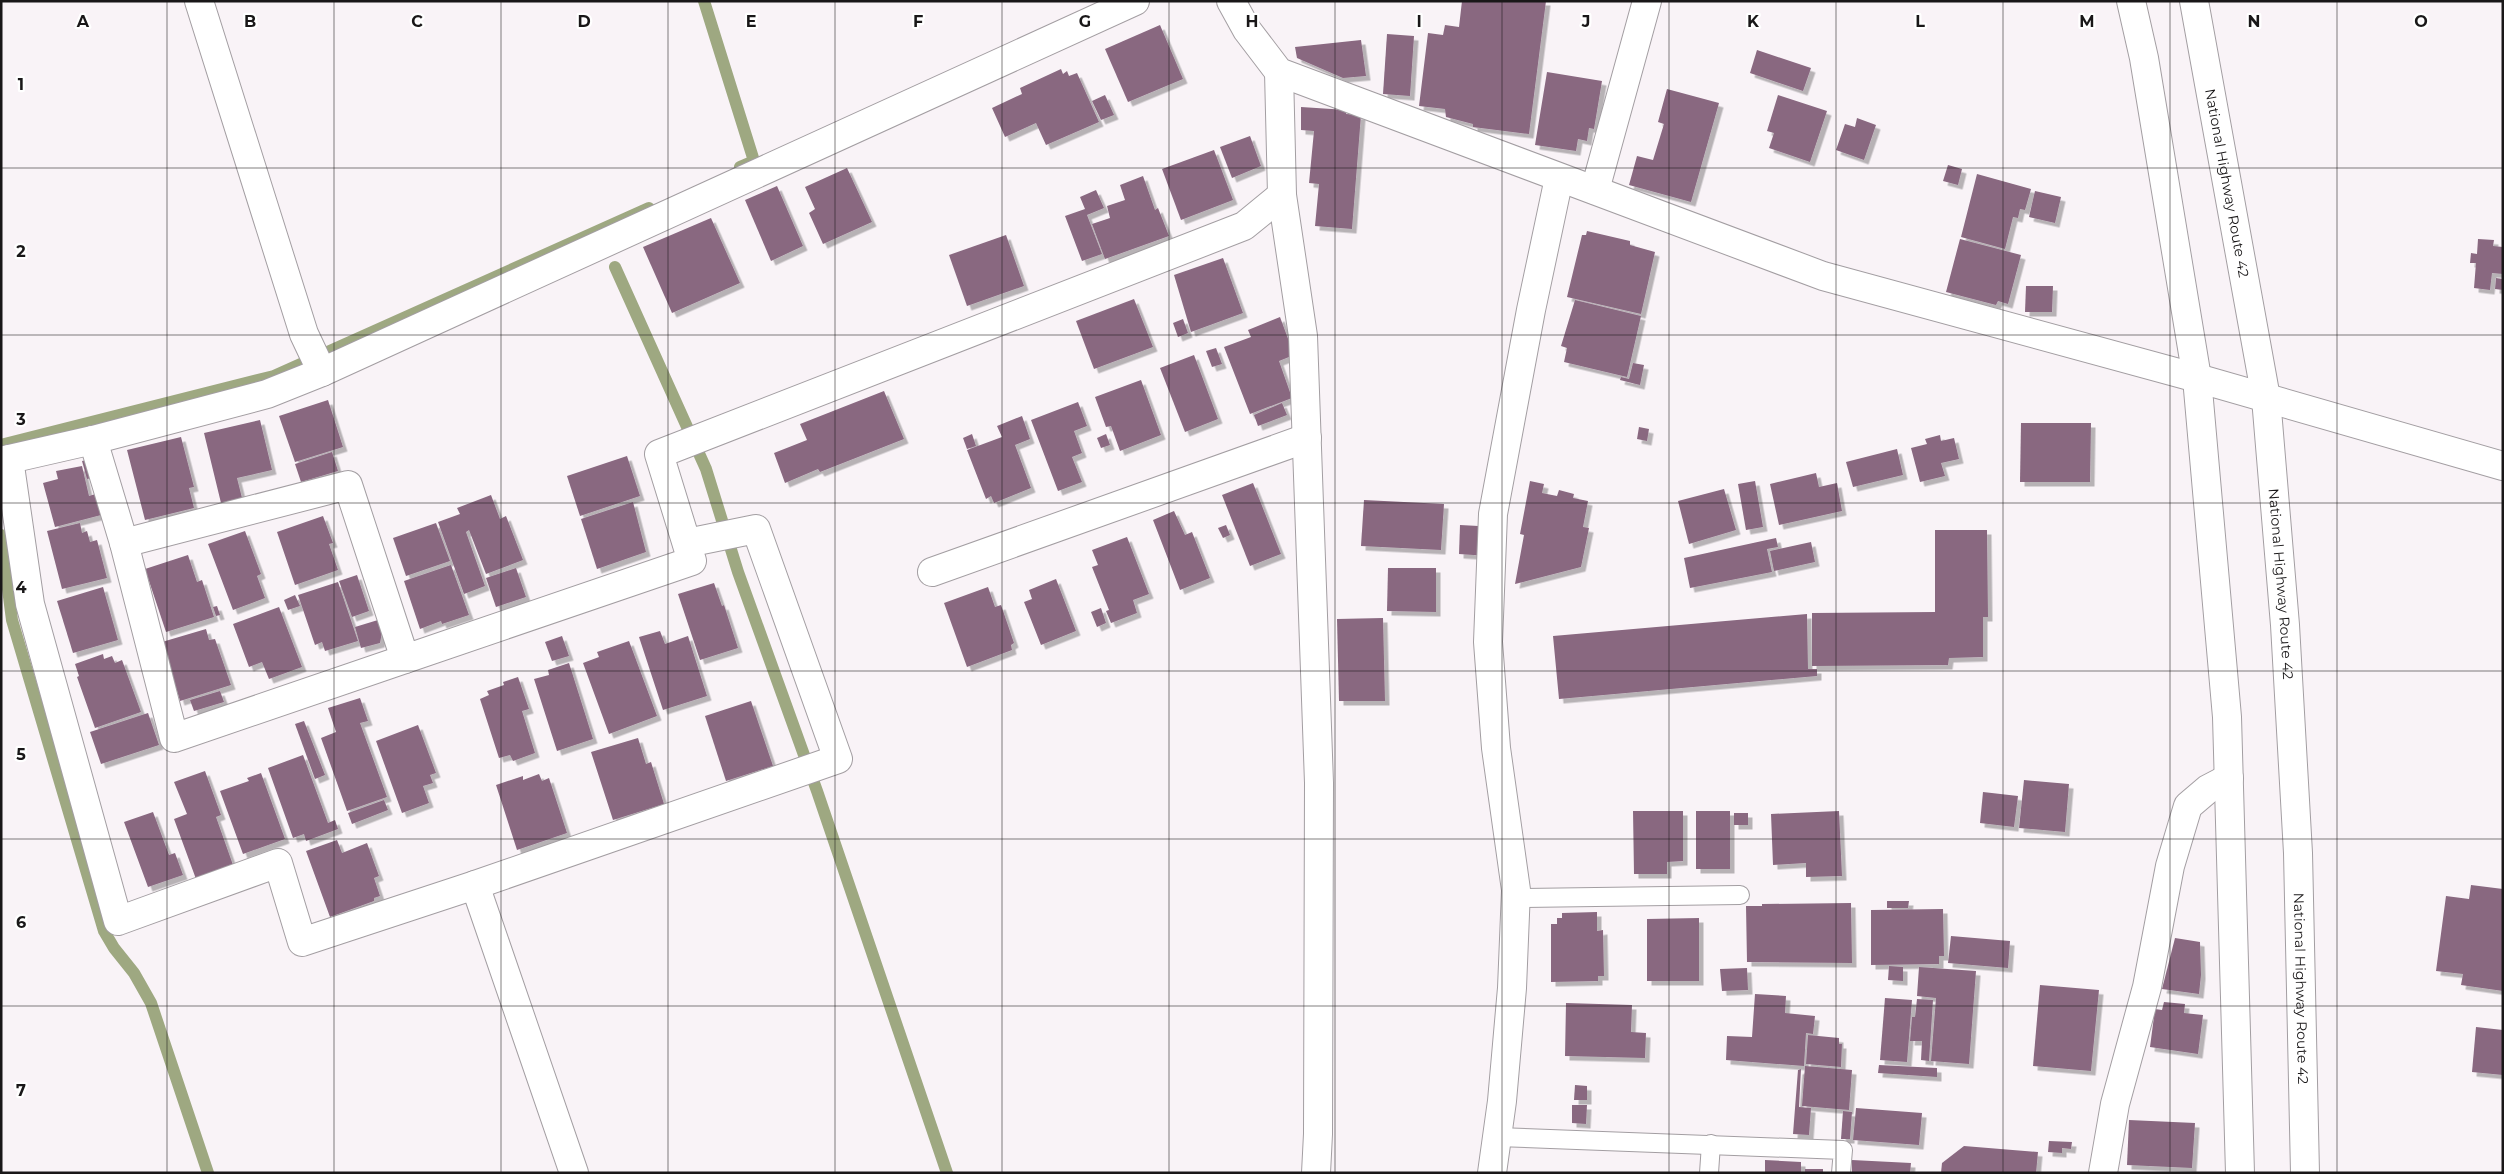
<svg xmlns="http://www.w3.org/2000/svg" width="2504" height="1174" font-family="Montserrat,sans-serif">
	<defs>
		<filter id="shadow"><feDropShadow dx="4.5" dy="4.5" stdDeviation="0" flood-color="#0004"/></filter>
	</defs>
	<rect width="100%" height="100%" fill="#f9f3f7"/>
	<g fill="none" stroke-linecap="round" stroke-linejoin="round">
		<g stroke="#9ea881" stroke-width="12">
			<polyline points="704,1 754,161 740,167"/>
			<polyline points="615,267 706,469 738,572 817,791 947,1173"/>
			<polyline points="1,445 274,376 649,208"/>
			<polyline points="1,535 12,620 104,931 114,948 134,973 151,1003 208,1173"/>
		</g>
	</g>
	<g fill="#896880" filter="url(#shadow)">
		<polygon points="1462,1 1546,1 1529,134 1473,127 1473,124 1446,117 1445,109 1419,106 1428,33 1443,35 1445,25 1459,27"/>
		<polygon points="1160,25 1183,79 1128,102 1105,49"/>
		<polygon points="1387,34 1414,36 1410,96 1383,94"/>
		<polygon points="1361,40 1366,76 1343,78 1297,58 1295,47"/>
		<polygon points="1757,50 1811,68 1803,91 1750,73"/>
		<polygon points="1061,69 1063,74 1067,71 1069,76 1077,73 1099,122 1046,145 1036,123 1005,137 992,108 1022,94 1020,88"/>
		<polygon points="1547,72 1602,81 1594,129 1589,128 1587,141 1578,139 1576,151 1535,145"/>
		<polygon points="1667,89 1719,103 1691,202 1629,185 1637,156 1653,160 1664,124 1658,122"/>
		<polygon points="1105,95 1114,115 1101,120 1092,101"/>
		<polygon points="1778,95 1827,111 1810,162 1769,148 1774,133 1767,131"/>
		<polygon points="1301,107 1347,110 1346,114 1361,115 1352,229 1315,226 1319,184 1309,183 1314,131 1301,130"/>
		<polygon points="1857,118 1876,125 1864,160 1836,150 1845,124 1855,127"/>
		<polygon points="1250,136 1261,166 1232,178 1220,147"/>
		<polygon points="1214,150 1233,200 1181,220 1162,169"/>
		<polygon points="1948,165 1962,169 1958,185 1943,181"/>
		<polygon points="847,168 872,222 823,244 809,213 815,209 805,187"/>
		<polygon points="1977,174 2031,189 2025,210 2020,209 2018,218 2013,217 2005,249 1961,237"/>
		<polygon points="1143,176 1155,210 1158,208 1169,236 1105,259 1092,224 1110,218 1107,206 1125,200 1120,185"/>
		<polygon points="777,186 803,246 771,261 745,200"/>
		<polygon points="1096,190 1104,208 1087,215 1102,254 1082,261 1065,216 1085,209 1080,197"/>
		<polygon points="2035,191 2061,197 2055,223 2029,217"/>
		<polygon points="711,218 740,283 672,313 643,247"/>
		<polygon points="1587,231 1630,241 1630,245 1655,252 1641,314 1567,297 1582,235 1586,235"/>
		<polygon points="1006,235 1024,286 967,306 949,255"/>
		<polygon points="1960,239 2021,255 2008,304 1998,301 1996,305 1946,292"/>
		<polygon points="2478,239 2494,240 2493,246 2503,247 2503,274 2492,273 2490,290 2474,288 2476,263 2470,263 2471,253 2477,254"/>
		<polygon points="1223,258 1243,313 1191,332 1174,275"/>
		<polygon points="2496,278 2503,279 2503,290 2495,289"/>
		<polygon points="2026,286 2053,286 2052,312 2025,312"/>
		<polygon points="1134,299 1153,347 1094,369 1076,321"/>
		<polygon points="1575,300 1641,316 1627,377 1564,362 1567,348 1561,346"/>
		<polygon points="1280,317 1294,355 1279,361 1292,398 1250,414 1224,347 1251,337 1248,330"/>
		<polygon points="1183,319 1188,333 1178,337 1173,323"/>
		<polygon points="1216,348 1222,364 1212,367 1206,351"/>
		<polygon points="1194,355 1218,419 1185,432 1160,368"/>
		<polygon points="1633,363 1644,365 1640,385 1620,380 1621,377 1629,379"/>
		<polygon points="1141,380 1161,435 1120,451 1111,426 1106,427 1095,397"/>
		<polygon points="884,391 904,439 820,472 818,469 785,483 774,453 807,440 800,424"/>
		<polygon points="328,400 343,447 295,462 279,416"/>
		<polygon points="1078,402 1087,426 1074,431 1082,453 1072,457 1082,482 1058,491 1031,420"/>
		<polygon points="1282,403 1287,415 1258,426 1254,415"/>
		<polygon points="1022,416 1030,439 1015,445 1031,488 994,503 991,496 986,499 967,450 1002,437 997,426"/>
		<polygon points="260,420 272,470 237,478 242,498 221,503 204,433"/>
		<polygon points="2021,423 2091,423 2090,482 2020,482"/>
		<polygon points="1639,427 1649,429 1647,441 1637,439"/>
		<polygon points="972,434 976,446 967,449 963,438"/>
		<polygon points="1106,434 1110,445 1101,448 1097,438"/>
		<polygon points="1940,435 1941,441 1954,438 1959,459 1941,463 1945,476 1920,482 1911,448 1927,444 1925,439"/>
		<polygon points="181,437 194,487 189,488 194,508 145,520 127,450"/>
		<polygon points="1897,449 1903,475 1853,487 1846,462"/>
		<polygon points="332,452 338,471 301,482 295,464"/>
		<polygon points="627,456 640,496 580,516 567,476"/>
		<polygon points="96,458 100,476 87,479 82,461"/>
		<polygon points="82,466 89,496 99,493 105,514 55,527 43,483 58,479 56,471"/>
		<polygon points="1816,473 1819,487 1837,483 1842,511 1779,525 1770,484"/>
		<polygon points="1530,481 1544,484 1542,493 1557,496 1559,490 1574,494 1573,498 1588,501 1583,527 1589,528 1581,567 1515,584 1524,535 1520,534"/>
		<polygon points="1755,481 1763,527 1746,530 1738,484"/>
		<polygon points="1253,483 1281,554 1250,566 1222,495"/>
		<polygon points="1724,489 1736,530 1689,544 1678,501"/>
		<polygon points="491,495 500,519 506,516 523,560 486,574 469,530 466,532 485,586 464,594 438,522 460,514 457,508"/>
		<polygon points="1364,500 1444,504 1441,550 1361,546"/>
		<polygon points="633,502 646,552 597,569 581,519"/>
		<polygon points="1174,511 1185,535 1192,532 1210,578 1180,590 1153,520"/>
		<polygon points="323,516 333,543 329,544 338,570 295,585 277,532"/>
		<polygon points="80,523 82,533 87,531 90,542 97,540 107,578 62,589 47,531"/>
		<polygon points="436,523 450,561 406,576 393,538"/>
		<polygon points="1226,525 1230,535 1223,538 1218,528"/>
		<polygon points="1460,525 1497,527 1488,556 1459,554"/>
		<polygon points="1935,530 1987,530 1988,617 1983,617 1983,657 1949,658 1948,665 1812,666 1812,613 1935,612"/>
		<polygon points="245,531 261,574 257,576 265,598 233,610 208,544"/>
		<polygon points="1127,537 1149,594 1133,600 1137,613 1111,623 1106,611 1109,610 1092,567 1098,565 1092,550"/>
		<polygon points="1776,538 1778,547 1767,549 1772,572 1690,588 1684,558"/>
		<polygon points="1811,542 1815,562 1774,571 1770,551"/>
		<polygon points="188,555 197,582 202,580 214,617 166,632 145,569"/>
		<polygon points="451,565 469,615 442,624 441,621 420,629 404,581"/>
		<polygon points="516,568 526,597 496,607 486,578"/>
		<polygon points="1388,568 1436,568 1436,612 1387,611"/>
		<polygon points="357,575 369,611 352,617 339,581"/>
		<polygon points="1056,579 1076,631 1041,645 1024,602 1032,599 1029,590"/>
		<polygon points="338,582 358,641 325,651 322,642 315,645 298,595"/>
		<polygon points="714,583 722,606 724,605 738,648 700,660 678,594"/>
		<polygon points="103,587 118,640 73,653 57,601"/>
		<polygon points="988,587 995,607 1001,605 1014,643 1011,645 1012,650 967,667 944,603"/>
		<polygon points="295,595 300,606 288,610 284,600"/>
		<polygon points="217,606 220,615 216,616 213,607"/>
		<polygon points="279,607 302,667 269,679 262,662 249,667 233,624"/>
		<polygon points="1101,608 1106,623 1097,627 1091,612"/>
		<polygon points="1807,614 1808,669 1817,669 1817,676 1559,699 1553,636"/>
		<polygon points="1383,618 1385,701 1339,701 1337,619"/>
		<polygon points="378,620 382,632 380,643 361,648 355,627"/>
		<polygon points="206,629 209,640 215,639 231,685 180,701 162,642"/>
		<polygon points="660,631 665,644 688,636 707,696 663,710 639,637"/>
		<polygon points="562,636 569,656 552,661 545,642"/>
		<polygon points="629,641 657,716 609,734 583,663 599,657 597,652"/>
		<polygon points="103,654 104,659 112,656 115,663 122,660 141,712 95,728 77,677 79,676 75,664"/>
		<polygon points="569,663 593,739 557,751 534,679 549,675 548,670"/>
		<polygon points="518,677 529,709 522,711 535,753 513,761 510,755 499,758 480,699 489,695 487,691 504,685 503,682"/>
		<polygon points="220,691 224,702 194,711 190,700"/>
		<polygon points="360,698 368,721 360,723 387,797 347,811 321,738 336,732 328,708"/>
		<polygon points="751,701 773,766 726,781 705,716"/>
		<polygon points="148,713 159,745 101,764 90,732"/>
		<polygon points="304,721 325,775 315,779 295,724"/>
		<polygon points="418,725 436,773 430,775 433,783 423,786 429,803 402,813 376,741"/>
		<polygon points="638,738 646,764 651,762 664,804 613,820 591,752"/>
		<polygon points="303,755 328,823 335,820 338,829 306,841 304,834 293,838 268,768"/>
		<polygon points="205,771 221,815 216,817 233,865 196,879 174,819 187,814 174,782"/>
		<polygon points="261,773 285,839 243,854 220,791 249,781 247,778"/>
		<polygon points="539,774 542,781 549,778 567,833 517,850 496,785 523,776 523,780"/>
		<polygon points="2024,780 2069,784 2065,832 2019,828"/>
		<polygon points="1983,792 2018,796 2014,827 1980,823"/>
		<polygon points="384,800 388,810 352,824 348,813"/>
		<polygon points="1633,811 1683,811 1683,861 1667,862 1667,874 1634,874"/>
		<rect x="1696" y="811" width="34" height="58"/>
		<polygon points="1839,811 1842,876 1806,877 1806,863 1773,865 1771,814"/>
		<polygon points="153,812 169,855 175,853 183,875 148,887 124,822"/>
		<rect x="1734" y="813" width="14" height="12"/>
		<polygon points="337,840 342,853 367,843 379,876 374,878 380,896 374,898 374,901 330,917 306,851"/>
		<polygon points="2471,885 2503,889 2503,991 2461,985 2463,974 2436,971 2446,896 2469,899"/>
		<polygon points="1887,901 1909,901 1908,908 1887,908"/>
		<polygon points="1851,903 1852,963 1747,962 1746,906 1762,906 1762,904"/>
		<polygon points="1943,909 1944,956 1939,956 1939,964 1871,965 1871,910"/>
		<polygon points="1597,912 1597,931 1603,930 1604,976 1598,976 1598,981 1551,982 1551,924 1557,924 1557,918 1562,918 1562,913"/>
		<polygon points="1699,918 1699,981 1647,981 1647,919"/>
		<polygon points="1951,936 2010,941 2008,968 1948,963"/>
		<polygon points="2175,938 2200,942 2201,975 2199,994 2162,989"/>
		<polygon points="1889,966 1903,967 1903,981 1888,980"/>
		<polygon points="1919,967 1976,971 1969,1064 1931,1061 1936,998 1917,996"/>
		<polygon points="1747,968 1748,990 1722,991 1720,969"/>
		<polygon points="2040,985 2099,990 2091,1071 2033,1066"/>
		<polygon points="1755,994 1786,996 1785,1013 1815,1016 1813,1034 1806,1033 1804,1066 1726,1060 1727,1036 1752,1037"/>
		<polygon points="1885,998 1912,1000 1907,1062 1880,1060"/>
		<polygon points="1917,999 1933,1000 1929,1061 1921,1060 1922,1041 1910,1041 1912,1017 1915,1017"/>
		<polygon points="2164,1002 2185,1004 2184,1013 2203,1015 2198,1054 2150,1047 2155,1009 2162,1010"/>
		<polygon points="1566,1003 1632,1005 1631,1032 1646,1033 1645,1058 1565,1056"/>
		<polygon points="2476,1027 2503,1030 2503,1075 2472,1072"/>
		<polygon points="1808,1035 1839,1038 1839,1044 1842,1044 1841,1067 1806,1064"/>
		<polygon points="1879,1065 1937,1068 1937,1077 1878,1073"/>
		<polygon points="1805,1066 1852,1070 1849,1110 1802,1106"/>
		<polygon points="1801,1069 1799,1107 1811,1108 1809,1135 1793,1134 1798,1070"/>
		<polygon points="1575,1085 1587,1086 1587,1100 1574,1100"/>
		<polygon points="1572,1105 1587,1105 1586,1124 1572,1123"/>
		<polygon points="1856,1108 1922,1113 1919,1145 1853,1140"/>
		<polygon points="1843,1111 1852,1112 1850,1139 1841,1139"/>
		<polygon points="2129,1120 2195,1123 2192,1168 2127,1165"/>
		<polygon points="2049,1141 2072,1142 2071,1149 2062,1148 2062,1153 2048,1152"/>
		<polygon points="1964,1146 2038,1152 2036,1173 1941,1173 1942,1163"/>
		<polygon points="1765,1160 1801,1162 1801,1173 1765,1173"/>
		<polygon points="1852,1160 1911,1163 1910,1173 1852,1173"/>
		<rect x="1805" y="1169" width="18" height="4"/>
	</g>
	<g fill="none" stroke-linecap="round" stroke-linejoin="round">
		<g stroke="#a39ea2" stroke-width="20">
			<g id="lane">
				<polyline points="1516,898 1740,895"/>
				<polyline points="1497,1137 1843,1150 1841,1173"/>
				<polyline points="1709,1173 1711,1144"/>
			</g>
		</g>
		<g stroke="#a39ea2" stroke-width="30">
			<g id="street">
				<polyline points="199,1 304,334 322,372"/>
				<polyline points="1231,1 1247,30 1279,72 1823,276 2197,378 2503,466"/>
				<polyline points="1279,72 1282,195 1303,336 1319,783 1318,1134 1316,1173"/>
				<polyline points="1595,190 1647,1"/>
				<polyline points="93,440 124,543 174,738 405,659"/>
				<polyline points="9,459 30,604 118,921 278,863 302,942 475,885 574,1173"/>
				<polyline points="1,461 93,440 267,394 322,372 1135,1"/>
				<polyline points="124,543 348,485 405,659 692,561 659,454 1244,226 1282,195"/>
				<polyline points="932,572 1307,438"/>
				<polyline points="475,885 838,759 756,529 687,543"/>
				<polyline points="1492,1173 1502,1101 1512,988 1516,890 1496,748 1488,642 1493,514 1531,310 1559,178"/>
				<polyline points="2103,1173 2115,1104 2147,987 2170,866 2188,806 2208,789 2229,778"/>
			</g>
		</g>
		<g stroke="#a39ea2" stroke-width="30">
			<g id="highway">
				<polyline points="2131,1 2144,58 2197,378 2227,717 2240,1173"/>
				<path id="s1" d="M2194,1L2266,398L2285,625L2298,853L2305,1173"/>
			</g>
		</g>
		<use href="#lane" stroke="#fff" stroke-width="18"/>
		<use href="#street" stroke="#fff" stroke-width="28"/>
		<use href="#highway" stroke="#fff" stroke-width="28"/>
	</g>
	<path fill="none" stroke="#191718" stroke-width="1" stroke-opacity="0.55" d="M167,1V1173M334,1V1173M501,1V1173M668,1V1173M835,1V1173M1002,1V1173M1169,1V1173M1335,1V1173M1502,1V1173M1669,1V1173M1836,1V1173M2003,1V1173M2170,1V1173M2337,1V1173M1,168H2503M1,335H2503M1,503H2503M1,671H2503M1,839H2503M1,1006H2503"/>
	<g text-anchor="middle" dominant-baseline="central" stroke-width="4.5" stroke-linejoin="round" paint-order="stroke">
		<g font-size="14" fill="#191718" stroke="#fff">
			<text stroke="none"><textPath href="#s1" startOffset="185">National Highway Route 42</textPath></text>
			<text stroke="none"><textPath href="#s1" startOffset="590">National Highway Route 42</textPath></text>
			<text stroke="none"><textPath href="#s1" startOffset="995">National Highway Route 42</textPath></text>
		</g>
	</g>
	<g font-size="16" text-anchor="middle" font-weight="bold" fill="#191718" stroke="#fff" stroke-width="4.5" stroke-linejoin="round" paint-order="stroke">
		<text x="83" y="27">A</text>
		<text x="250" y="27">B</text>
		<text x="417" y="27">C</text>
		<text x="584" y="27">D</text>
		<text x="751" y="27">E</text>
		<text x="918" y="27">F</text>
		<text x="1085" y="27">G</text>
		<text x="1252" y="27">H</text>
		<text x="1419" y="27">I</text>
		<text x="1586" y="27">J</text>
		<text x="1753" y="27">K</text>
		<text x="1920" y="27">L</text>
		<text x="2087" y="27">M</text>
		<text x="2254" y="27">N</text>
		<text x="2421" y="27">O</text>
		<text x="21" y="90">1</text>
		<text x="21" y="257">2</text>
		<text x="21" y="425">3</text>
		<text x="21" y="593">4</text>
		<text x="21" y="760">5</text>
		<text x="21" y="928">6</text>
		<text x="21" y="1096">7</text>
	</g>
	<rect width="2504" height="1174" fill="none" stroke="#191718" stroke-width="5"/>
</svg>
